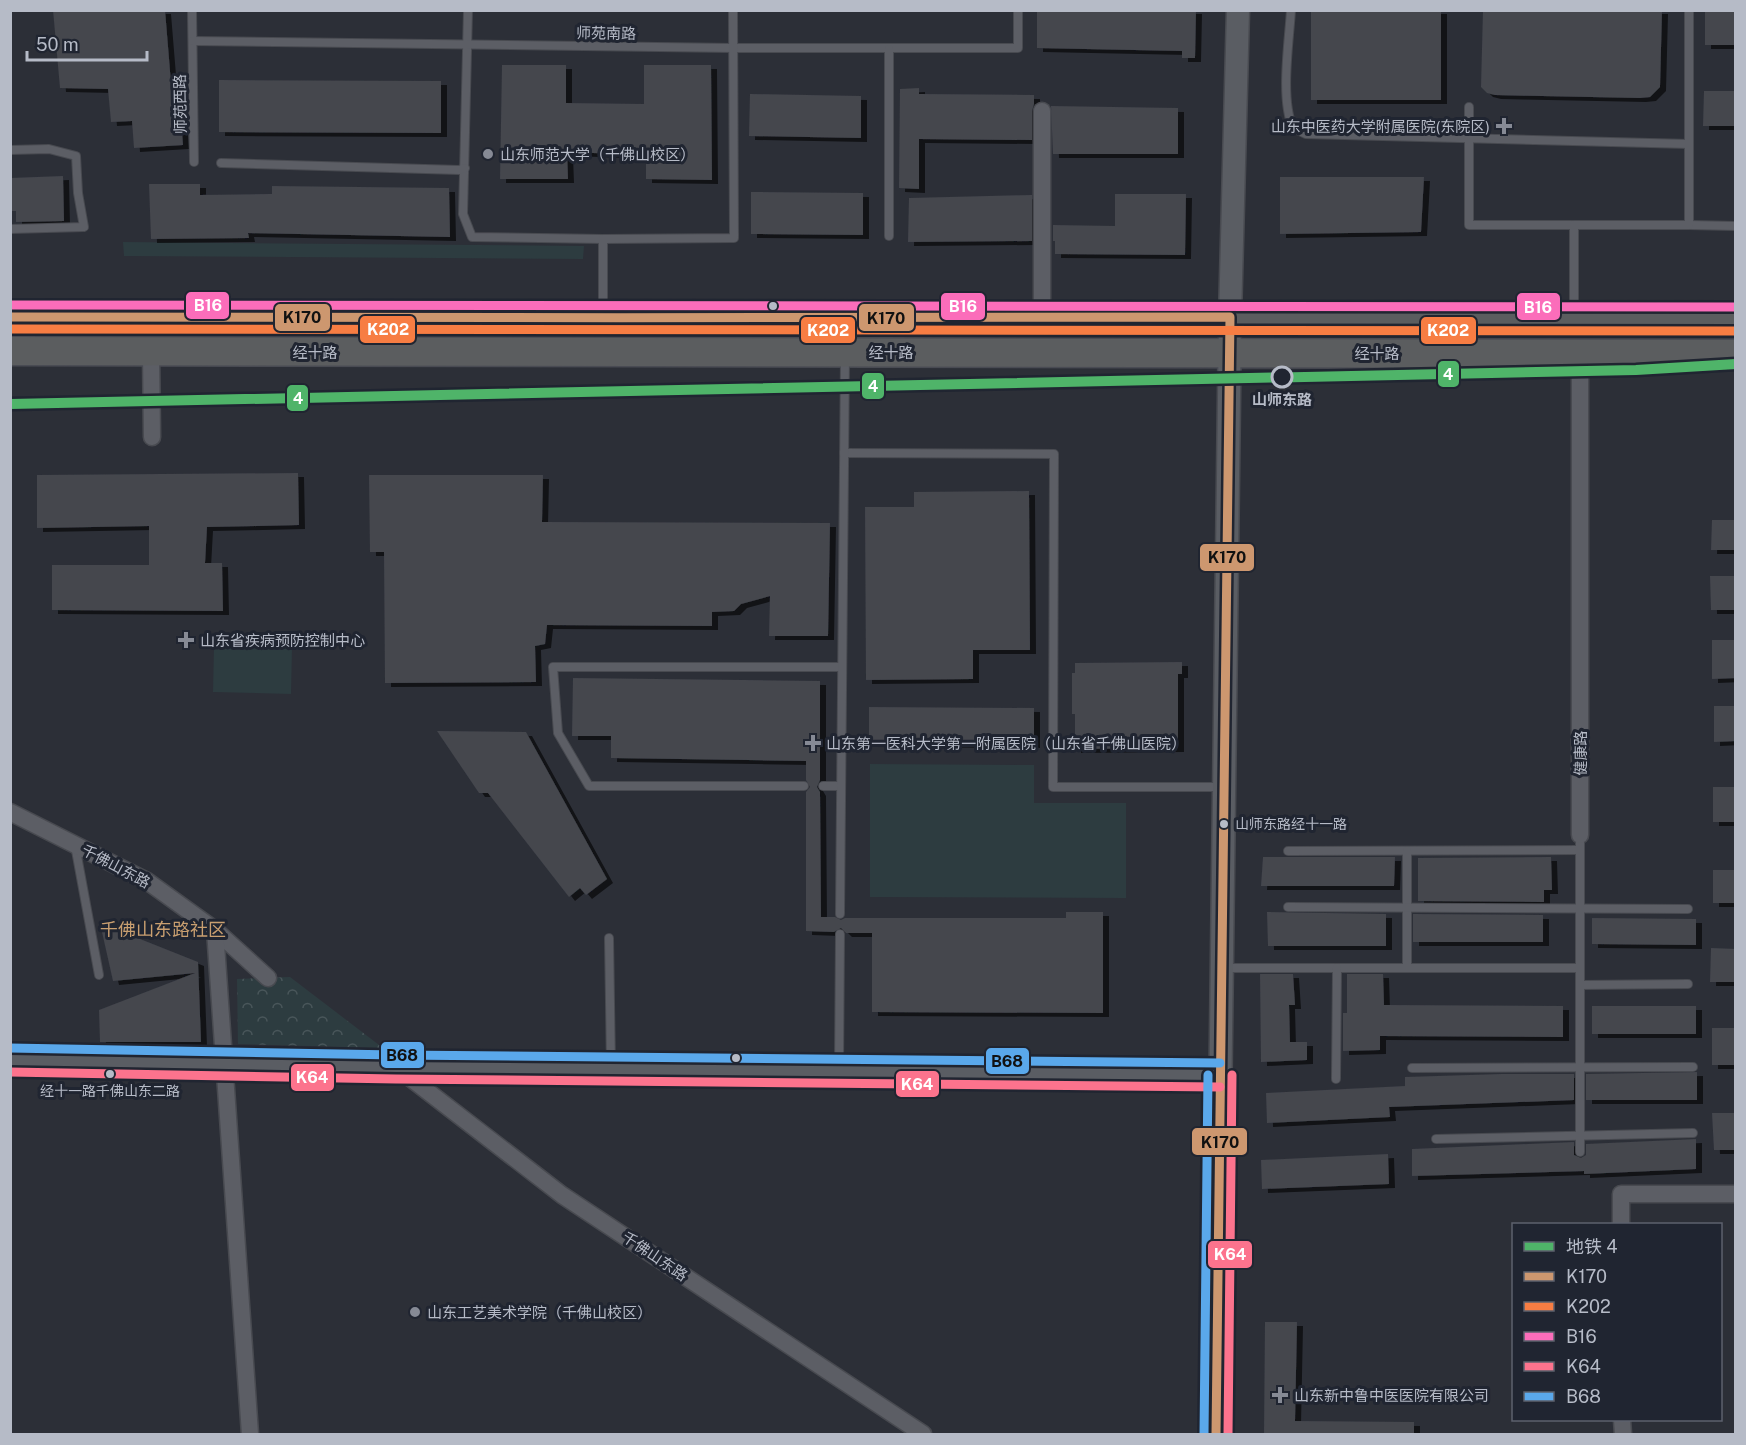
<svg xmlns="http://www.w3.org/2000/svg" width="1746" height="1445" font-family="'Public Sans','Noto Sans SC',sans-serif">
	<defs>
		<pattern id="park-crowns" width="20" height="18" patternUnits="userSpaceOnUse" patternTransform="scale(1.5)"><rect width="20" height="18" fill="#2d3c40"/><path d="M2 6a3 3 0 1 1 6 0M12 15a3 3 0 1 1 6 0" fill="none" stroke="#49565a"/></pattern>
		<filter id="shadow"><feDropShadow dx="6" dy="4" stdDeviation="0" flood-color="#0009"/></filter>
	</defs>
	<rect width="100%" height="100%" fill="#2c2f37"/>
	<g fill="#2d3c40">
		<polygon points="123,242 584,246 583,259 124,256"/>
		<polygon points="214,646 292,648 291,694 213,692"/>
		<polygon points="870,764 1034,765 1034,803 1126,803 1126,898 870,897"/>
	</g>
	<polygon fill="url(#park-crowns)" points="290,977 383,1048 238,1044 237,979"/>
	<g fill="#44464d" filter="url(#shadow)">
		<polygon points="53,10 165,10 174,120 181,119 183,145 134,148 132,121 111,122 108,89 60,88"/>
		<polygon points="1037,10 1196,10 1195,58 1182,58 1182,51 1037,48"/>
		<rect x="1311" y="10" width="130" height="90"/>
		<polygon points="1483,10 1662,10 1660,87 1650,97 1640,98 1495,95 1487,93 1481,87"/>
		<rect x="1705" y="10" width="31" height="35"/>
		<polygon points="502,65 566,65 566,103 644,104 644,65 711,65 712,180 646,179 646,155 567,152 568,179 500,179"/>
		<polygon points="219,80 441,81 441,133 219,132"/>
		<polygon points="919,88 919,94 1034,95 1034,104 1032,111 1032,140 919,139 919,189 899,188 900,89"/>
		<polygon points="1704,91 1736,91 1736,126 1703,126"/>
		<polygon points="750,94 861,96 861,138 749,136"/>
		<polygon points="1051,106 1178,108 1178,154 1053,154"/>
		<polygon points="63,176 64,221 16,222 16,211 10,211 10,178"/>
		<polygon points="1280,177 1424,177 1421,232 1280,234"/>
		<polygon points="149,184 200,184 200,195 272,194 272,186 449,188 450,237 248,233 249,238 151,239"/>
		<polygon points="751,192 863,193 863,235 751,234"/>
		<polygon points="1115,194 1186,194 1185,255 1055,254 1055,241 1053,241 1053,225 1115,226"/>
		<polygon points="1032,195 1032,241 908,242 909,198"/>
		<polygon points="298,473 299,525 207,527 205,563 222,563 223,611 52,610 52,565 149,565 149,526 37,528 37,475"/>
		<polygon points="369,475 543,475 542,522 830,523 828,636 769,636 770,596 741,604 734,611 712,612 712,626 547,625 545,644 535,646 536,682 385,683 384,552 370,552"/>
		<polygon points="1029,491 1030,650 973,650 973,679 866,680 865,507 914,507 914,492"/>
		<polygon points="1712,520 1736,520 1736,550 1711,550"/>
		<polygon points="1710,576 1736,576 1736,610 1711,610"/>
		<polygon points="1712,640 1736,640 1736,678 1712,679"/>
		<polygon points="1182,662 1182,674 1178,674 1178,748 1075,749 1075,714 1072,714 1072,673 1075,673 1075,663"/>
		<polygon points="573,678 820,681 820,780 817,787 820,792 821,917 835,917 841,920 845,918 1066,918 1066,912 1103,912 1103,1013 872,1012 872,933 846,933 841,928 834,932 806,931 806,792 810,787 806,780 806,761 611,758 611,736 572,736"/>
		<polygon points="1714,706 1736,706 1736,741 1714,742"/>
		<polygon points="869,707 1034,708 1034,744 869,743"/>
		<polygon points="437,731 526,732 607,879 586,895 580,888 569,897 488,793 479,793"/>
		<rect x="1713" y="787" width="23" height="35"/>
		<polygon points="1263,857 1395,857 1394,886 1261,886"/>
		<polygon points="1551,857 1552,890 1544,890 1544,902 1418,901 1418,858"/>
		<rect x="1713" y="870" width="23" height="33"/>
		<polygon points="1267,912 1386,914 1386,946 1268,946"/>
		<polygon points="1413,914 1543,915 1543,942 1413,942"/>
		<polygon points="1592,918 1696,919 1696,945 1592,944"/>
		<polygon points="100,923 198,962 201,1042 100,1042 99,1010 195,973 113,981"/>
		<polygon points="1711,948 1736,949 1736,982 1710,982"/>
		<polygon points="1260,974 1293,974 1295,1005 1289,1005 1290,1042 1307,1042 1307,1060 1261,1062"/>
		<polygon points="1347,974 1383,974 1384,1005 1563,1006 1563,1037 1380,1036 1380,1050 1343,1051 1343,1013 1347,1013"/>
		<rect x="1592" y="1006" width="104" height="28"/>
		<rect x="1712" y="1028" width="24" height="37"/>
		<polygon points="1697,1072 1697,1100 1586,1100 1586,1074"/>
		<polygon points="1501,1074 1574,1074 1574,1100 1389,1107 1390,1117 1267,1123 1266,1093 1405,1086 1405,1077"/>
		<polygon points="1712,1113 1736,1113 1736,1150 1714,1150"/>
		<polygon points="1696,1139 1696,1169 1584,1174 1584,1171 1412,1176 1412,1149 1574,1142 1574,1155 1581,1158 1586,1155 1586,1144"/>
		<polygon points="1388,1154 1389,1184 1262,1189 1261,1160"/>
		<polygon points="1265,1322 1297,1322 1295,1421 1414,1422 1414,1434 1264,1434"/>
	</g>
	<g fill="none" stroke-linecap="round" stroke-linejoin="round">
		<g stroke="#484a50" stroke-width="10">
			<g id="lane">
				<polyline points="192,10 194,162"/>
				<polyline points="468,10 463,214 472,237 603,239"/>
				<path d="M1291,10C1289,43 1280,99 1293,128L1306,134L1689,144"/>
				<polyline points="193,41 733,48 1018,48 1018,10"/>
				<polyline points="889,49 889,236"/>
				<polyline points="1469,107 1469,225 1574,225"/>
				<polyline points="10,150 49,149 76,156 78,193 84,227 10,229"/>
				<polyline points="221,163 459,170 465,168"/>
				<polyline points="1689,225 1736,226"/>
				<polyline points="603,314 603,239 734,238 733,10"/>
				<polyline points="1574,315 1574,225 1689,225 1689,10"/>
				<polyline points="844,453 1054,454 1053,787 1224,787"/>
				<polyline points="804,786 589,786 558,733 553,667 842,667"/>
				<polyline points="823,786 841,786"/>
				<polyline points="75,845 99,975"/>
				<polyline points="1288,851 1580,850"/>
				<polyline points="1407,851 1407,968"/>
				<polyline points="1288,907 1688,909"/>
				<polyline points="840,914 845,356"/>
				<polyline points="609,938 611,1067"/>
				<polyline points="1222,968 1580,968"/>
				<polyline points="1580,985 1688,984"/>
				<polyline points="1412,1068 1693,1067"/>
				<polyline points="839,1070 840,934"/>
				<polyline points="1336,1079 1337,968"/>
				<polyline points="1436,1139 1693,1133"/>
				<polyline points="1580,1152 1580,835"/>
			</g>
		</g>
		<g stroke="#484a50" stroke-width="19">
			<g id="street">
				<polyline points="1042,317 1042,111"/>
				<polyline points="151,352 152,437"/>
				<polyline points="10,812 147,881 215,930 268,978"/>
				<polyline points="1580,835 1580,353"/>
				<polyline points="215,930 250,1434"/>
				<polyline points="396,1067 562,1195 923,1434"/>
				<polyline points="1621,1224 1621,1194 1736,1194"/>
				<polyline points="1622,1420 1623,1434"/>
			</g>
		</g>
		<g stroke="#484a50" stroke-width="25">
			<g id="secondary">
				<polyline points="10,1060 396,1067 1220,1075"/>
				<polyline points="1216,1434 1230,317 1238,10"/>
			</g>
		</g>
		<g stroke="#494b53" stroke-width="31">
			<g id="highway">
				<polyline points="10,317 1736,319"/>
				<path d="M10,351C586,353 1160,352 1736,354"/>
			</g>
		</g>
		<use href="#lane" stroke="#5c5e65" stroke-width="8"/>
		<use href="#street" stroke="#5c5e65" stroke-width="16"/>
		<use href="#secondary" stroke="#5a5d63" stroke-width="22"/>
		<use href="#highway" stroke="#5b5d5f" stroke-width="28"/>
		<g stroke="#202531" stroke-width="14">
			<path id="bus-1" d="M10,317C417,317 823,319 1230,317L1216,1434"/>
		</g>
		<g stroke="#202531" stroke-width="14">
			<polyline id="bus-2" points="10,329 1736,331"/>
		</g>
		<g stroke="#202531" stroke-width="14">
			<polyline id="bus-3" points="10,305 1736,307"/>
		</g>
		<g stroke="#202531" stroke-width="14">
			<g id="bus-4">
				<polyline points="10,1072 396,1079 1220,1087"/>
				<polyline points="1228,1434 1232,1075"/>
			</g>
		</g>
		<g stroke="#202531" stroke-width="14">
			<g id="bus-5">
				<polyline points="10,1048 396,1055 1220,1063"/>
				<polyline points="1204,1434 1208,1075"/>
			</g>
		</g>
		<use href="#bus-1" stroke="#cd976f" stroke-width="9"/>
		<use href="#bus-2" stroke="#f77d43" stroke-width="9"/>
		<use href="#bus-3" stroke="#fb6dba" stroke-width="9"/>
		<use href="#bus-4" stroke="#fc738d" stroke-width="9"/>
		<use href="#bus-5" stroke="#5aa8eb" stroke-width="9"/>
		<g stroke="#202531" stroke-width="15">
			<polyline id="metro-1" points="10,404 1636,370 1736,364"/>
		</g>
		<use href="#metro-1" stroke="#4fb469" stroke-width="10"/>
	</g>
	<g fill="#868a95" stroke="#202531" stroke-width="2">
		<path d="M1501 117h6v6h6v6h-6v6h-6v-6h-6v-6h6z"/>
		<circle cx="488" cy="154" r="6"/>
		<path d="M183 631h6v6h6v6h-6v6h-6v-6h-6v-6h6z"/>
		<path d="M810 734h6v6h6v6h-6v6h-6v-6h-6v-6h6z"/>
		<circle cx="415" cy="1312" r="6"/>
		<path d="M1277 1386h6v6h6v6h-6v6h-6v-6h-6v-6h6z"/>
	</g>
	<g fill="#b6bbc7" stroke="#202531" stroke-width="2">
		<circle cx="773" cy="306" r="5"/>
		<circle cx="1224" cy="824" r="5"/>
		<circle cx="736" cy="1058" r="5"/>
		<circle cx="110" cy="1074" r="5"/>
	</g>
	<circle fill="#202531" stroke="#b6bbc7" stroke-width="3" cx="1282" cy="377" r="10"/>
	<g text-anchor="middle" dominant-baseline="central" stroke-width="6" stroke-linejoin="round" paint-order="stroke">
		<g font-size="14" fill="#b6bbc7" stroke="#202531" text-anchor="start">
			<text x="1235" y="824">山师东路经十一路</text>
			<text x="110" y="1091" text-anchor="middle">经十一路千佛山东二路</text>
		</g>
		<g font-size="15" fill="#b6bbc7" stroke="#202531">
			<text transform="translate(606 33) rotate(1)">师苑南路</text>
			<text transform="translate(180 104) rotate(-91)">师苑西路</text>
			<text x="315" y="352">经十路</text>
			<text x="891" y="352">经十路</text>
			<text x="1377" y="353">经十路</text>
			<text transform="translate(1580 753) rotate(-90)">健康路</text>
			<text transform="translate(116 866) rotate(28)">千佛山东路</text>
			<text transform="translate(655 1256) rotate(34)">千佛山东路</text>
		</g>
		<g font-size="15" fill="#b6bbc7" stroke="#202531" text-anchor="start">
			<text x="1490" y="126" text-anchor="end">山东中医药大学附属医院(东院区)</text>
			<text x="500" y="154">山东师范大学（千佛山校区）</text>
			<text x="200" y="640">山东省疾病预防控制中心</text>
			<text x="826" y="743">山东第一医科大学第一附属医院（山东省千佛山医院）</text>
			<text x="427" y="1312">山东工艺美术学院（千佛山校区）</text>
			<text x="1294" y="1395">山东新中鲁中医医院有限公司</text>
		</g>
		<g font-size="15" font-weight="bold" fill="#b6bbc7" stroke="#202531">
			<text x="1282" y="399">山师东路</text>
		</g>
		<g font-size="18" fill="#c99f70" stroke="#202531">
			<text x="163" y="929">千佛山东路社区</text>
		</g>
	</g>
	<g stroke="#202531" stroke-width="2">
		<rect x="185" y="291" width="45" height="29" rx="6" fill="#fb6dba"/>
		<rect x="940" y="292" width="46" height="29" rx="6" fill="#fb6dba"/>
		<rect x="1516" y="292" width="45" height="29" rx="6" fill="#fb6dba"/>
		<rect x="274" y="303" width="57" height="29" rx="6" fill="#cd976f"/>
		<rect x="858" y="303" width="57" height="29" rx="6" fill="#cd976f"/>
		<rect x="359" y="315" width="57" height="29" rx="6" fill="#f77d43"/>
		<rect x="800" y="316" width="56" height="28" rx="6" fill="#f77d43"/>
		<rect x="1420" y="316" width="57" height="29" rx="6" fill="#f77d43"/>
		<rect x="1437" y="360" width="23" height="28" rx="6" fill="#4fb469"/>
		<rect x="861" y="372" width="24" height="28" rx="6" fill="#4fb469"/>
		<rect x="286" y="384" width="23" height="28" rx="6" fill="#4fb469"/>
		<rect x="1199" y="543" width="56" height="29" rx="6" fill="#cd976f"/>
		<rect x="380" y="1041" width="45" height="28" rx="6" fill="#5aa8eb"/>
		<rect x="985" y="1047" width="45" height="28" rx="6" fill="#5aa8eb"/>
		<rect x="290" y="1063" width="45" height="29" rx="6" fill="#fc738d"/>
		<rect x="895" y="1070" width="45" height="28" rx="6" fill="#fc738d"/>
		<rect x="1191" y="1127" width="57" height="29" rx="6" fill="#cd976f"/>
		<rect x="1207" y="1240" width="46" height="29" rx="6" fill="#fc738d"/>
	</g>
	<g font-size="16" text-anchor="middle" font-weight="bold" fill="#fff">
		<text x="208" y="311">B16</text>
		<text x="963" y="312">B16</text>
		<text x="1538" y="313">B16</text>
		<text x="388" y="335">K202</text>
		<text x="828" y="336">K202</text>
		<text x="1448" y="336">K202</text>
		<text x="1448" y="380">4</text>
		<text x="873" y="392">4</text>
		<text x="298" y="404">4</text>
		<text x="312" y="1083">K64</text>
		<text x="917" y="1090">K64</text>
		<text x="1230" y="1260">K64</text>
	</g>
	<g font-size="16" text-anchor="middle" font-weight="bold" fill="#111">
		<text x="302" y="323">K170</text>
		<text x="886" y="324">K170</text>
		<text x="1227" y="563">K170</text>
		<text x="402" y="1061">B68</text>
		<text x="1007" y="1067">B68</text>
		<text x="1220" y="1148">K170</text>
	</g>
	<rect width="1746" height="1445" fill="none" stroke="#b6bbc7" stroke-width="24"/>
	<rect x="1512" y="1223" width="210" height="198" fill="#202531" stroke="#5c616d" stroke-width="1.5"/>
	<rect x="1524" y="1242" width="30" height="9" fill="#4fb469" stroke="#5c616d" stroke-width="1.5"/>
	<text x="1566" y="1253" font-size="18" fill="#b6bbc7">地铁 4</text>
	<rect x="1524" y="1272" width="30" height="9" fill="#cd976f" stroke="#5c616d" stroke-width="1.5"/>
	<text x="1566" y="1283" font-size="18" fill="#b6bbc7">K170</text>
	<rect x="1524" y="1302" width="30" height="9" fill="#f77d43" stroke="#5c616d" stroke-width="1.5"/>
	<text x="1566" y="1313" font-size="18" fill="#b6bbc7">K202</text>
	<rect x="1524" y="1332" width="30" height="9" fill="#fb6dba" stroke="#5c616d" stroke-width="1.5"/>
	<text x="1566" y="1343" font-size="18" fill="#b6bbc7">B16</text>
	<rect x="1524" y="1362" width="30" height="9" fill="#fc738d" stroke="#5c616d" stroke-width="1.5"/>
	<text x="1566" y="1373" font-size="18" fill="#b6bbc7">K64</text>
	<rect x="1524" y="1392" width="30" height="9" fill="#5aa8eb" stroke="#5c616d" stroke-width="1.5"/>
	<text x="1566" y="1403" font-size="18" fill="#b6bbc7">B68</text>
	<path d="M27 51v9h120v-9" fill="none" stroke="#b6bbc7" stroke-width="3"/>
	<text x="36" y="51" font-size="18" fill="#b6bbc7" stroke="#202531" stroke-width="4.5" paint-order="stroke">50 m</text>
</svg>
